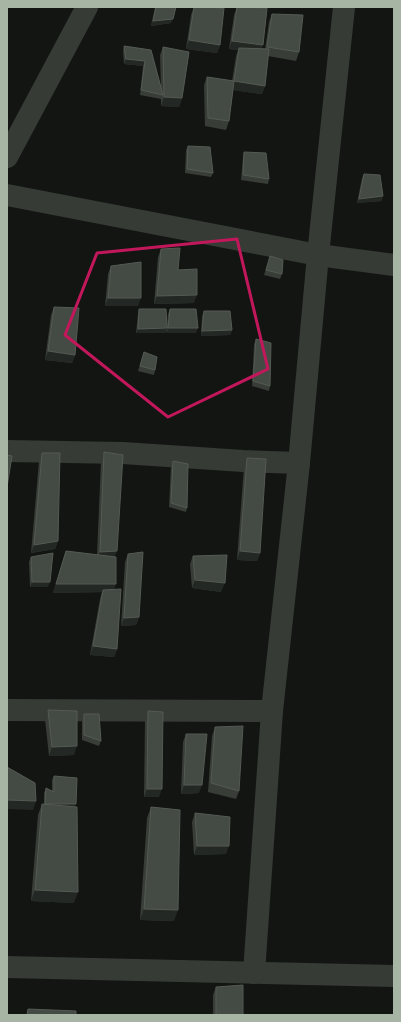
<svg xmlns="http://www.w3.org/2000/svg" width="401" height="1022" font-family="'Fira Sans',sans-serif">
	<rect width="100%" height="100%" fill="#131513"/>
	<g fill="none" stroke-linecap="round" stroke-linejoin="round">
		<g stroke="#363b36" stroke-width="22">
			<polyline points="7,157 87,7"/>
			<polyline points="7,195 318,255 394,265"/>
			<polyline points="7,451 123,453 243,461 299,463"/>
			<polyline points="7,710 272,711"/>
			<polyline points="7,967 394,976"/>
			<polyline points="254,973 272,711 299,463 318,255 344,7"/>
		</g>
	</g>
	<g fill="#383d38">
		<polygon points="155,7 176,7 171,23 151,26"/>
		<polygon points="194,7 220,45 217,53 186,49 191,15"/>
		<polygon points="237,7 262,49 265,49 269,22 272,14 299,52 296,61 268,56 265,86 262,94 233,90 229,121 226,130 205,126 204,85 207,77 232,81 236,56 238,50 229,49 234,15"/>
		<polygon points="124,46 151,50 161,88 160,55 163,47 182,98 179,107 161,106 161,99 140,95 143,66 124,64 123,51"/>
		<polygon points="188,146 213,173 211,177 185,173 186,150"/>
		<polygon points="244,152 269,179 268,184 241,180 243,157"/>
		<polygon points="364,174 382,201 357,203 362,178"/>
		<polygon points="161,249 178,270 194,303 154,304 158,257"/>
		<polygon points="270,256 282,274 280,279 264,275"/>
		<polygon points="111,266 138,306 105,306 108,274"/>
		<polygon points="54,307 75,355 72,363 45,360 51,315"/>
		<polygon points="139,309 167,326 168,314 170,309 196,333 167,333 167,330 166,333 136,333 138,314"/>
		<polygon points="204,311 232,330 230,335 201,336 202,316"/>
		<polygon points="256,339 270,386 269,391 252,386 254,344"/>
		<polygon points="144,352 155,370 154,375 138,371"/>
		<polygon points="104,452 115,557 114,590 117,649 114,657 90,655 100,599 102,592 53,593 66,551 97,555 101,461"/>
		<polygon points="42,453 58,541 55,549 31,553 39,461"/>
		<polygon points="247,458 260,553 257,561 237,560 244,466"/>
		<polygon points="173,461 187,508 186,512 169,507 171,465"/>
		<polygon points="128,554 139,617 136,625 121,626 125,562"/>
		<polygon points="193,556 221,592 192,588 190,564"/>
		<polygon points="31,557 48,587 30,587 29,562"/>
		<polygon points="48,710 74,755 49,756 45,719"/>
		<polygon points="148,711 159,797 144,797 145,720"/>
		<polygon points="84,714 101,741 99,746 82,740 82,718"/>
		<polygon points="215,727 239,791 236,799 208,792 212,736"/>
		<polygon points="186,734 199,793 181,794 183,742"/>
		<polygon points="54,776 75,807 74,903 31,901 38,815 42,804 44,804 44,793 46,788 52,791 52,780"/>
		<polygon points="151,807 174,921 140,920 147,818"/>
		<polygon points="195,813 226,854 194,855 192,822"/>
		<polygon points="216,987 243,1015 213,1015 213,995"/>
	</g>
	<g fill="#242824">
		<polygon points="173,19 171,23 151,26 153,21"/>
		<polygon points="189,40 220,45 217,53 186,49"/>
		<polygon points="232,41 263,45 260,54 239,48 238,50 229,49"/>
		<polygon points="126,59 145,61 143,66 124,64"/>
		<polygon points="234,81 265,86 262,94 231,90"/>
		<polygon points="164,97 182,98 179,107 161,106"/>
		<polygon points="383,196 382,201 357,203 359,199"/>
		<polygon points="197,295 194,303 154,304 157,296"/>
		<polygon points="108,298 141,298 138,306 105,306"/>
		<polygon points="167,328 166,333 136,333 138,329"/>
		<polygon points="168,328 198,328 196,333 167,333"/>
		<polygon points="232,330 230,335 201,336 202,331"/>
		<polygon points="48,351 75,355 72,363 45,360"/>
		<polygon points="58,541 55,549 31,553 34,545"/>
		<polygon points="117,551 114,559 97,560 100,552"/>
		<polygon points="240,551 260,553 257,561 237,560"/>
		<polygon points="195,580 225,583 221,592 192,588"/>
		<polygon points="32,582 50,582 48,587 30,587"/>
		<polygon points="56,584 116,584 113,592 53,593"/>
		<polygon points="139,617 136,625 121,626 124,618"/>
		<polygon points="93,646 117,649 114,657 90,655"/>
		<polygon points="77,746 74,755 49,756 52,747"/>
		<polygon points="184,785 202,785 199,793 181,794"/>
		<polygon points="147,789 162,789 159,797 144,797"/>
		<polygon points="7,800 36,801 33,810 7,809"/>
		<polygon points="45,804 76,804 74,809 43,808"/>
		<polygon points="197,846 229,846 226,854 194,855"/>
		<polygon points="35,890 78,892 74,903 31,901"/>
		<polygon points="144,909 178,910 174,921 140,920"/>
	</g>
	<g fill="#444a44" stroke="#545b53">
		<polygon points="156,7 176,7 173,19 153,21"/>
		<polygon points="194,7 224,8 220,45 189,40"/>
		<polygon points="237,7 267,8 263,45 232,41"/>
		<polygon points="272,14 303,15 299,52 267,47"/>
		<polygon points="124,46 151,50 163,95 141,90 145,61 126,59"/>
		<polygon points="163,47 189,52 182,98 164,97"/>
		<polygon points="239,48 269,49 265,86 234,81"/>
		<polygon points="207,77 234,81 229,121 208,118"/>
		<polygon points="188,146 210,147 213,173 187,169"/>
		<polygon points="244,152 266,153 269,179 243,175"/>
		<polygon points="364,174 380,175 383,196 359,199"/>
		<polygon points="180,248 178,270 197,269 197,295 157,296 161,249"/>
		<polygon points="270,256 283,260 282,274 266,270"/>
		<polygon points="141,262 141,298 108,298 111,266"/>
		<polygon points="54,307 79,308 75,355 48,351"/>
		<polygon points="139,309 166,309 167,328 138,329"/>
		<polygon points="170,309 196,309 198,328 168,328"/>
		<polygon points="204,311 230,311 232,330 202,331"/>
		<polygon points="256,339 271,343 270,386 253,381"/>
		<polygon points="144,352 157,357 155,370 140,366"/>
		<polygon points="104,452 123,455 117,551 100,552"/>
		<polygon points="42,453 60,453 58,541 34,545"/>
		<polygon points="7,455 12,456 7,487"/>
		<polygon points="247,458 266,459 260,553 240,551"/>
		<polygon points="173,461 188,464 187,508 171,503"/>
		<polygon points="66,551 116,557 116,584 56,584"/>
		<polygon points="143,552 139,617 124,618 128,554"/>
		<polygon points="53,553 50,582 32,582 31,557"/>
		<polygon points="227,555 225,583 195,580 193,556"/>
		<polygon points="121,589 117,649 93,646 103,590"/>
		<polygon points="48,710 77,711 77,746 52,747"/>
		<polygon points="148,711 163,712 162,789 147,789"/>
		<polygon points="84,714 99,714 101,741 84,735"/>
		<polygon points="243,726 239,791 211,783 215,727"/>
		<polygon points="186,734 207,734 202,785 184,785"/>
		<polygon points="7,767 35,783 36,801 7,800"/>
		<polygon points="54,776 77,778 76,804 45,804 46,788 54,792"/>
		<polygon points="42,804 77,807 78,892 35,890"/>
		<polygon points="151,807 180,810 178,910 144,909"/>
		<polygon points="195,813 230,817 229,846 197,846"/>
		<polygon points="243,985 243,1015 216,1015 216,987"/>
		<polygon points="28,1009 76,1011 76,1015 27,1015"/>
	</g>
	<path fill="none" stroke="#c2185b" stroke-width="3" stroke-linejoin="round" d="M237,239L268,369L168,417L65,335L97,253Z"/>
	<rect width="401" height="1022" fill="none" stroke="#a7b5a5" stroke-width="16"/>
</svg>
